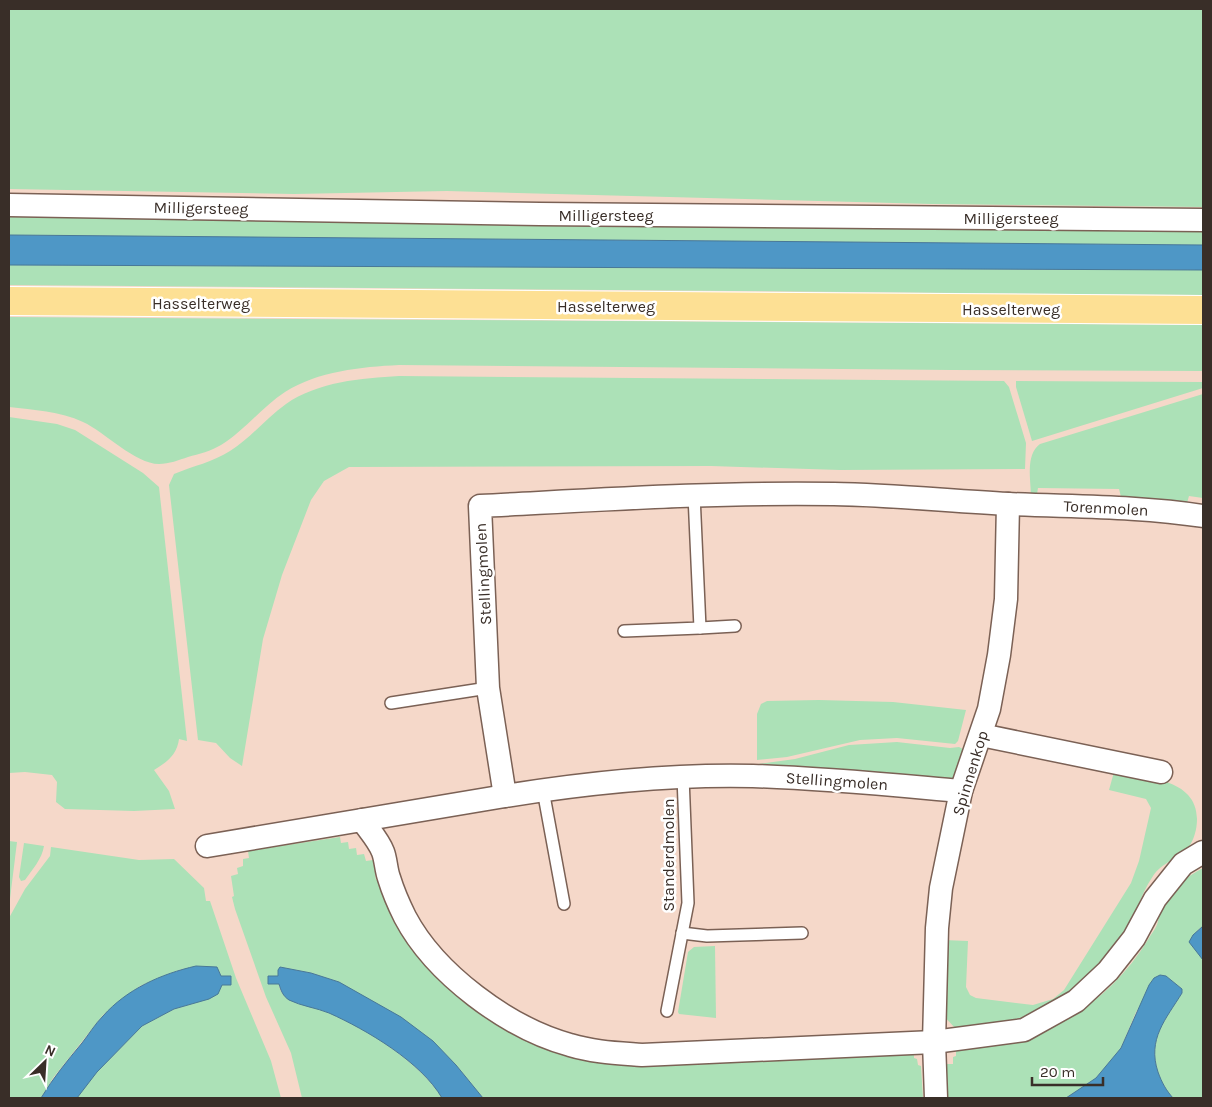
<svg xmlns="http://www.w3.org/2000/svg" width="1212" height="1107" font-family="Karla,sans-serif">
	<rect width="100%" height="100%" fill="#f5d8c9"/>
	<g fill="#ace1b7">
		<polygon points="9,9 1203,9 1203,207 931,204 447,191 294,194 9,189"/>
		<polygon points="9,212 1203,227 1203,245 9,235"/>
		<polygon points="9,265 1203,270 1203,295 9,285"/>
		<path d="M9,317L1203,325V371L951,370L399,365C361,367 318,371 285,392C262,407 244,431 221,445C211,451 199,454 188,457C179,460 169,464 159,464C135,464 105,432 83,422C60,411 33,410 9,407Z"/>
		<path d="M399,376L1004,381L1009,387L1026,443L1025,469L840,470L711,466L349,467L324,481L311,500L282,575L263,639L242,766L230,758L216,743L198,740L169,485L174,474C193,466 213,462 230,451C251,438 266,418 286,404C317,382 362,378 399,376Z"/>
		<polygon points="1016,381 1203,382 1203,388 1032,441 1016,387"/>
		<path d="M1203,394V498L1189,496L1187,503L1121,497L1119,489L1038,488L1037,494L1031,496C1031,480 1025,455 1040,444Z"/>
		<path d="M9,417L57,424L75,430L143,473L159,487L187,741L179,739C177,755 167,762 154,770L169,791L175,809L134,811L65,809L56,802L57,782L52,775L25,772L9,773Z"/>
		<polygon points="819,700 893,702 966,710 958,741 955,744 897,738 860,740 787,757 757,760 757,714 761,704 767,701"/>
		<polygon points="897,742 950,748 959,747 963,749 952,780 758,767 758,764 795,759 849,745"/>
		<path d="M1114,772C1144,777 1197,778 1197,819C1197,829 1194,840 1188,848C1179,859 1162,862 1153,876C1139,896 1135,921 1121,941C1113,951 1089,978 1080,986C1059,1001 1033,1016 1008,1021C991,1025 973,1026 956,1029L940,1012L943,940L968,941L966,987L970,995L976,998L1033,1005L1053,999L1064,990L1131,883L1139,861L1151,808L1146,799L1109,790Z"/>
		<path d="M340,837L341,843L348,842L349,849L356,848L357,855L364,854L366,861L373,860L376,880H379L431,968L618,1064L658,1066L914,1052V1058L917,1059L918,1065L921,1066L923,1098H483L456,1065L339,982L311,973L280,967C279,975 277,986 282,993C289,1004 315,1007 327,1012C364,1027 422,1064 442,1098H302L291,1053L266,997L235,909L232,897L234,896L231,876L238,874L237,868L243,866V859L249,858L248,851Z"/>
		<polygon points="9,841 17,842 9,907"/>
		<path d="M24,843L44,846C42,859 32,870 25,880L21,881L19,877Z"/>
		<polygon points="51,847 139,860 174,859 204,888 206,901 210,901 236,978 271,1061 281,1098 77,1098 96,1072 142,1026 174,1009 192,1004 221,985 231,984 221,976 217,967 182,969 140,986 103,1015 53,1078 41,1098 9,1098 9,918 25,889 50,856"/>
		<path d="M1203,868V926L1198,930L1190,942L1203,960V1098H1173C1166,1090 1162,1083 1158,1072C1147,1039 1166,1019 1182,993V989L1166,976L1160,975L1136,1012L1121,1048L1109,1063L1096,1078L1066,1098H944L943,1071H946V1064H953V1057L956,1056V1050C1039,1044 1105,1010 1149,938C1152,933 1157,927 1158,921C1159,916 1159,911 1162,906C1171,889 1186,877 1203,868Z"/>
		<polygon points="715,946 716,1018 679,1014 678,1012 688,952 694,947"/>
	</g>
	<g fill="#4e97c6" stroke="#487897">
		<polygon points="9,235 1203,245 1203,270 9,265"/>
		<polygon points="1203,926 1203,960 1189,942 1193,935"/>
		<path d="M196,966L217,967L221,976H231V985H222L218,994L209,999L174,1009L142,1026L97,1072L77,1098H41C53,1078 67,1061 82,1043C89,1034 95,1024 103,1016C127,989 161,974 196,966Z"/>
		<path d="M280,967L311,973L339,982L401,1017L433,1041L456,1065L483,1098H442C421,1062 367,1030 329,1013C317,1008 301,1006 289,1000C283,996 281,991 279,984H268V976H278V970Z"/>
		<path d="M1160,975L1166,976L1182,989V993C1166,1019 1147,1039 1158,1072C1162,1083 1166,1090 1173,1098H1066L1096,1078L1121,1048L1149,985L1154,978Z"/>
	</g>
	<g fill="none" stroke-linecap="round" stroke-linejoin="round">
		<g stroke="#7b6155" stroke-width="14">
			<g id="lane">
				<polyline points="700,628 735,626"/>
				<polyline points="624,631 700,628 694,495"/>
				<polyline points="391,703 488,688"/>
				<polyline points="543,790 564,904"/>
				<polyline points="682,933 707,936 802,933"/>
				<polyline points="667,1011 688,903 683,777"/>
			</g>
		</g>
		<g stroke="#7b6155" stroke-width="25">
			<g id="street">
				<polyline points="9,205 540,214 1203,220"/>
				<polyline points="981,735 1161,772"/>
				<path d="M961,791C892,785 823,778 753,776C671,774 586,783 505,796L488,688L480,506C598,500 716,492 834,494C892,495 950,501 1008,504C1073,507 1138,506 1203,516"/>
				<polyline points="362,820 505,796"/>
				<path d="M207,846L362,820C369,830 379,841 383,852C386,860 386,870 389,878C393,891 399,905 405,917C435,974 508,1028 570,1045C593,1052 617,1053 642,1055L934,1042L1024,1030L1076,1001L1108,971L1134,938L1155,899L1183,864L1203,852"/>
				<polyline points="936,1098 934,1042 937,928 941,888 961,791 989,709 999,655 1006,599 1008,504"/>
			</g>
		</g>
		<g stroke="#fff" stroke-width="30">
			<polyline id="primary" points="9,301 1203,310"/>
		</g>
		<use href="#lane" stroke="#fff" stroke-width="11"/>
		<use href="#street" stroke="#fff" stroke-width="22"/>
		<use href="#primary" stroke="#fde094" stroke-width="28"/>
	</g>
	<g text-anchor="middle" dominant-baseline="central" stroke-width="5" stroke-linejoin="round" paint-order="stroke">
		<g font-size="16" fill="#392e28" stroke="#fff">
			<text transform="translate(201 208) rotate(1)">Milligersteeg</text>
			<text x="606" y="215">Milligersteeg</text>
			<text x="1011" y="218">Milligersteeg</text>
			<text x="201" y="303">Hasselterweg</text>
			<text x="606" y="306">Hasselterweg</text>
			<text x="1011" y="309">Hasselterweg</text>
			<text transform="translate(1106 508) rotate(3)">Torenmolen</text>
			<text transform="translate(483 574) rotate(-93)">Stellingmolen</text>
			<text transform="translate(970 773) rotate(-73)">Spinnenkop</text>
			<text transform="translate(837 781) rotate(4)">Stellingmolen</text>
			<text transform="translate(668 855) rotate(-90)">Standerdmolen</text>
		</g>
	</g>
	<rect width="1212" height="1107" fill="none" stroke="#392e28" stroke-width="20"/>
	<g transform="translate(45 1062) rotate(25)" stroke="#ffffff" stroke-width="4" paint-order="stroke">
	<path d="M0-4L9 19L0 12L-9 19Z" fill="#392e28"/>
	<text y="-8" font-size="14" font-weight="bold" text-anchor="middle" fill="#392e28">N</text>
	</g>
	<path d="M1032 1077v8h71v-8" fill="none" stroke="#392e28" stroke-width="2.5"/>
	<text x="1040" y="1077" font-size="15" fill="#392e28" stroke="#ffffff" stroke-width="4" paint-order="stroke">20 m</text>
</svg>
